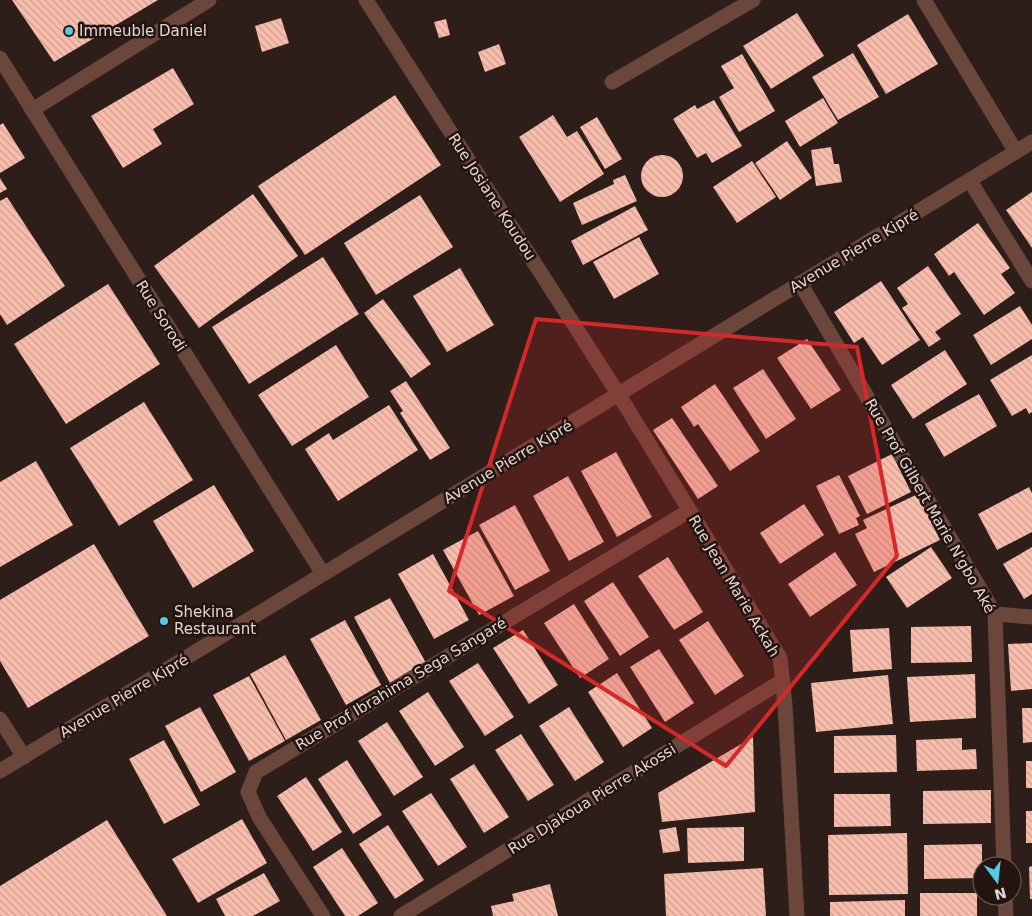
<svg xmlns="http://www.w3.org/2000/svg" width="1032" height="916" font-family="'DejaVu Sans',sans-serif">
	<defs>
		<pattern id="building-back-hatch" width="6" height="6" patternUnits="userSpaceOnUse" patternTransform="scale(1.25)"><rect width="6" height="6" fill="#f9bdac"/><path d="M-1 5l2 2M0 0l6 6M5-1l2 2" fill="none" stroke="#cc9e91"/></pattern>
	</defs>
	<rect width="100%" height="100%" fill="#2d1e19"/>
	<g fill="url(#building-back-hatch)">
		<polygon points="12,0 158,0 54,62"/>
		<polygon points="797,13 824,56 771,89 743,46"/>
		<polygon points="908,14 938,64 886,94 857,45"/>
		<polygon points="281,18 289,43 262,52 255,26"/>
		<polygon points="446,19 450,35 439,38 434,22"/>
		<polygon points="499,44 506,64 485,72 478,52"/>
		<polygon points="853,53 879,97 838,120 812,77"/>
		<polygon points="742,54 775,111 739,132 719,97 734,88 721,66"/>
		<polygon points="173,68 194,104 153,129 162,144 123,168 91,116"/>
		<polygon points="395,95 441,165 305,255 258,186"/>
		<polygon points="823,98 838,123 800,147 785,121"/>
		<polygon points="714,100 742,146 712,163 706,153 697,158 673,119 695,105 697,109"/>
		<polygon points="553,115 567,137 577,131 604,174 560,202 519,137"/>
		<polygon points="597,117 622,159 605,169 580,127"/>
		<polygon points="3,123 25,158 0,173 0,125"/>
		<polygon points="787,141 812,178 780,200 755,163"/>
		<polygon points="831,147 834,164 839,164 842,182 816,186 811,150"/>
		<circle cx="662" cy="176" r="21"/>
		<polygon points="752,161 776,197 737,223 713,187"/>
		<polygon points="625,175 637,201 582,225 573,203 614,184 613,180"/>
		<polygon points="0,178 7,189 0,193"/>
		<polygon points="1032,192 1032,248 1006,210"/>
		<polygon points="253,194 298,256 199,328 154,266"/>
		<polygon points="420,195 453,247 376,295 344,243"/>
		<polygon points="7,197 65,286 7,325 0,314 0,201"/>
		<polygon points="635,206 648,230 583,265 571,241"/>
		<polygon points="978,223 1010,268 1001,274 1015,293 984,315 954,272 949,276 934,254"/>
		<polygon points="639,237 659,274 614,299 593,262"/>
		<polygon points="323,257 359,314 249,384 212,327"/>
		<polygon points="928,266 961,314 935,332 941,339 929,347 902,308 908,304 897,288"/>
		<polygon points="460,268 494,325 447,352 413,296"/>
		<polygon points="881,281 920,340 882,365 863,337 854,343 834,312"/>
		<polygon points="108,284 160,364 66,424 14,344"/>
		<polygon points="383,299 431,364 411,378 364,313"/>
		<polygon points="1020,306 1032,325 1032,339 991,365 973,335"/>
		<polygon points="807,339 841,390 811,409 777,358"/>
		<polygon points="336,345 369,397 292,446 258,395"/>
		<polygon points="945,350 967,384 913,419 891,385"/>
		<polygon points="1032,355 1032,412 1029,414 1026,408 1012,416 990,380"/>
		<polygon points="763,369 796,419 766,439 733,388"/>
		<polygon points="406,381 450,448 430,460 400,413 403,411 390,391"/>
		<polygon points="715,384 760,451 730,471 698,424 694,427 681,407"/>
		<polygon points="979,394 997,426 944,457 925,424"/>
		<polygon points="144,402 193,480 119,526 70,448"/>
		<polygon points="389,405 418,450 338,501 305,449 329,433 333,440"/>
		<polygon points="672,418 718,486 698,499 653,430"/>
		<polygon points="616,452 652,517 617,537 581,471"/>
		<polygon points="892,454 911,492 867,514 848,476"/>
		<polygon points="36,461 73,525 0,567 0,482"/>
		<polygon points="839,475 860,516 856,518 859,525 839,534 816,486"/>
		<polygon points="568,476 604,542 569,561 533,496"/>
		<polygon points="214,485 254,551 193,588 153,521"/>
		<polygon points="1029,487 1032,493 1032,532 997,550 978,514"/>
		<polygon points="918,494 940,540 874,572 855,534 867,528 863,520"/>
		<polygon points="804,504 824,535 780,564 760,533"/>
		<polygon points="515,505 550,571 515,590 479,525"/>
		<polygon points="478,531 514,596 479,615 443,550"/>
		<polygon points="94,544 149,636 28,708 0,661 0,600"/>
		<polygon points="931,547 952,578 907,608 886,577"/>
		<polygon points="1032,547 1032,594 1024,599 1003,564"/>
		<polygon points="835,552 857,585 810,617 788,584"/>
		<polygon points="433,554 469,620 434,639 398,574"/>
		<polygon points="668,557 703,612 674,630 638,576"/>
		<polygon points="613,582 649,637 620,656 584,601"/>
		<polygon points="390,598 426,663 390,683 354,617"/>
		<polygon points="574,604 609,659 580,678 544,623"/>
		<polygon points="345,620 381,685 346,705 310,639"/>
		<polygon points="708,621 744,676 715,695 679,640"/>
		<polygon points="971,626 972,662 911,663 911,627"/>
		<polygon points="889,628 892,669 853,672 850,630"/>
		<polygon points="523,630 558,685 529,704 493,648"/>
		<polygon points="1032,643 1032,689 1011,691 1008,644"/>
		<polygon points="659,649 694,703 665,722 630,667"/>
		<polygon points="285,655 321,720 286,740 250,674"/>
		<polygon points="478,663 514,717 485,736 449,681"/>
		<polygon points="617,673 652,728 623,747 588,692"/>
		<polygon points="975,674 976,718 910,722 907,677"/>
		<polygon points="888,675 893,724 816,732 811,683"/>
		<polygon points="249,676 285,741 249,761 213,695"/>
		<polygon points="428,692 464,747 435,766 399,711"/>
		<polygon points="200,707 236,772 201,792 165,726"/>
		<polygon points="569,707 604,762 575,781 539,726"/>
		<polygon points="1022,708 1032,708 1032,742 1023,743"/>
		<polygon points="387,722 423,777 394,796 358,741"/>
		<polygon points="521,734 554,785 528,801 495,750"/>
		<polygon points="896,735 897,772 834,773 834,736"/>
		<polygon points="753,737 755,812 662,822 658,793"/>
		<polygon points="962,738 962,750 976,749 977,769 917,771 916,740"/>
		<polygon points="164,740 200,805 164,824 129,759"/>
		<polygon points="347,760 382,815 353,834 318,779"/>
		<rect x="1026" y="761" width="6" height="27"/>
		<polygon points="474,764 509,817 484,833 450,779"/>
		<polygon points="306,777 342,832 313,851 277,796"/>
		<polygon points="991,790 991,823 923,824 923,791"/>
		<polygon points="431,793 467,847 438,866 402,811"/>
		<polygon points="834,794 890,794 891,826 834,827"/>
		<rect x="1026" y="811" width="6" height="32"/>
		<polygon points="242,819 267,863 198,903 172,859"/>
		<polygon points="107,820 167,916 0,916 0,886"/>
		<polygon points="388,825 424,880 395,899 359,844"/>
		<polygon points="676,827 680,851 663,853 659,830"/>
		<polygon points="744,827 744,861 688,863 687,828"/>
		<polygon points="907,833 908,894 829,895 828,835"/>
		<polygon points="982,844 982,878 924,879 924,845"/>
		<polygon points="342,848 378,903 358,916 345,916 313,867"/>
		<polygon points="1032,866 1032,899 1030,899 1029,867"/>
		<polygon points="763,868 766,916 666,916 664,874"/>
		<polygon points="264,873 280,901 253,916 225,916 216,899"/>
		<polygon points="550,884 558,916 493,916 491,906 514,901 512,894"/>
		<rect x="920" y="893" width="57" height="23"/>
		<polygon points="905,900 905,916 830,916 830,902"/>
	</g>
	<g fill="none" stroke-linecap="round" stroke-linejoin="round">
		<g stroke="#6b463b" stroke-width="15">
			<polyline points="366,0 619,395 780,658 785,705 797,916"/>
			<polyline points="924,0 1016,152"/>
			<polyline points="0,58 323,574"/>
			<polyline points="612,82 753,0"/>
			<polyline points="32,110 209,0"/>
			<polyline points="970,181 1032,281"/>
			<polyline points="800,283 995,614 1004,866"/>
			<polyline points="995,614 1032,617"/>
			<polyline points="0,719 24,757"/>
			<polyline points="0,771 1032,142"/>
			<polyline points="1005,896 1006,916"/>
			<polyline points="323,916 259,817 248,792 256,772 689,511"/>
			<polyline points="401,916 782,681"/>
		</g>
	</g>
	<path fill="#d62828" fill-opacity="0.2" stroke="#d62828" stroke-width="4" stroke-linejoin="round" d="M536,319L857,347L897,556L726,766L449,591Z"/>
	<g fill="#58c9e4" stroke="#231410" stroke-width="2">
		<circle cx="69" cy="31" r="5"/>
		<circle cx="164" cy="621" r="5"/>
	</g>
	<g text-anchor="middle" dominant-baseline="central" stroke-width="5" stroke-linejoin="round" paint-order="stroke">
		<g font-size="15" fill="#e1d6d3" stroke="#231410" text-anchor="start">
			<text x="79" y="31">Immeuble Daniel</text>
			<text x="174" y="612">Shekina<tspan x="174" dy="17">Restaurant</tspan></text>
		</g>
		<g font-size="15" fill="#e1d6d3" stroke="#231410">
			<text transform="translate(492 197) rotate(57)">Rue Josiane Koudou</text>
			<text transform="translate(854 251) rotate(-31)">Avenue Pierre Kipré</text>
			<text transform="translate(161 316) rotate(58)">Rue Sorodi</text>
			<text transform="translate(508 462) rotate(-31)">Avenue Pierre Kipré</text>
			<text transform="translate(930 506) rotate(60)">Rue Prof Gilbert Marie N'gbo Aké</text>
			<text transform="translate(734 586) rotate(59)">Rue Jean Marie Ackah</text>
			<text transform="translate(401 684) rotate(-31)">Rue Prof Ibrahima Sega Sangaré</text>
			<text transform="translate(124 696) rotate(-31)">Avenue Pierre Kipré</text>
			<text transform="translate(592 799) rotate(-32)">Rue Djakoua Pierre Akossi</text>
		</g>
	</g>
	<g transform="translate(997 881) rotate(165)"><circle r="24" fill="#231410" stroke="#6f625e"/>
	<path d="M0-4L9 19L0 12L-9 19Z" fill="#58c9e4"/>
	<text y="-8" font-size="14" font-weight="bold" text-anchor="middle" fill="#e1d6d3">N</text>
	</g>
</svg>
